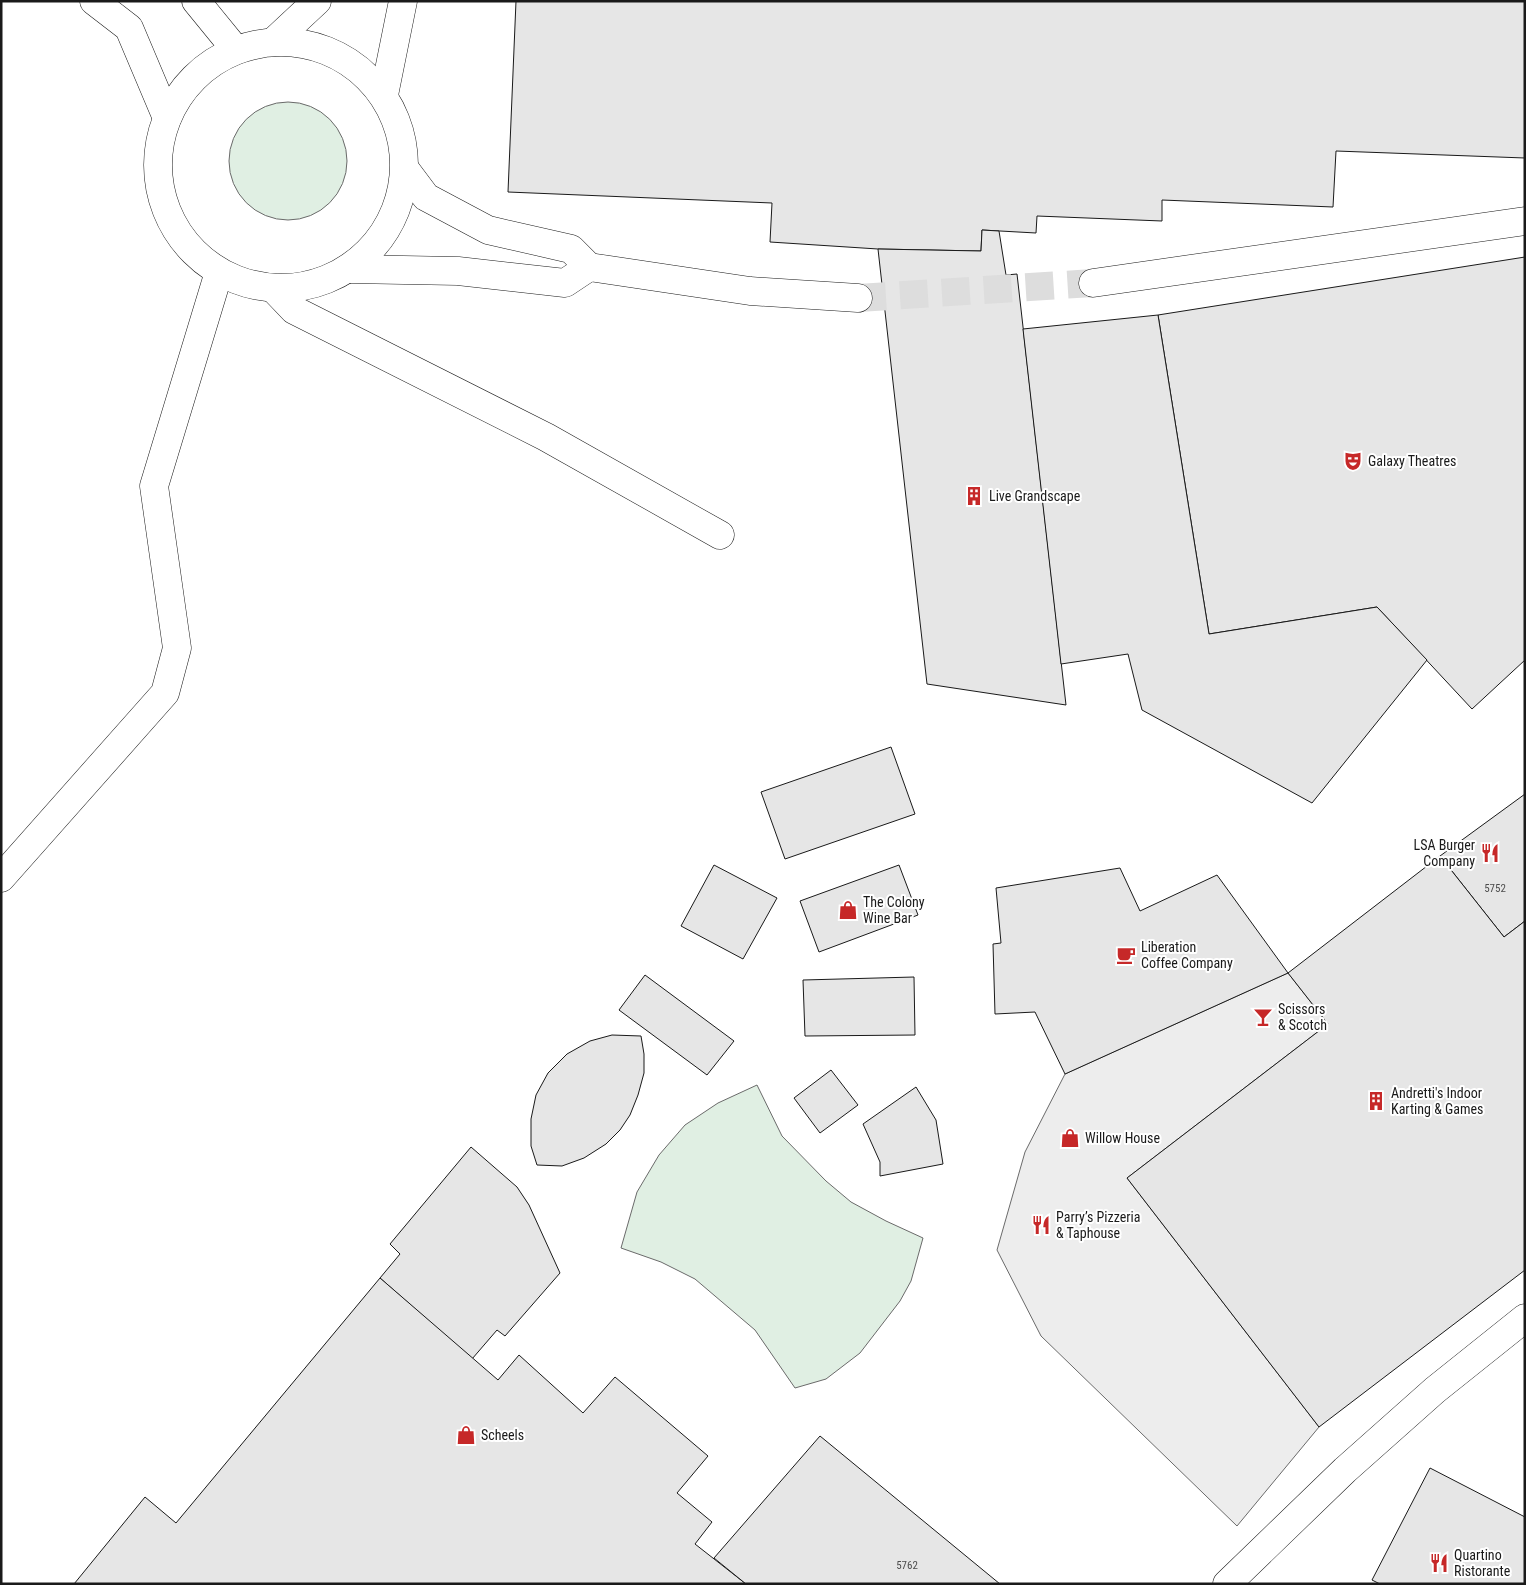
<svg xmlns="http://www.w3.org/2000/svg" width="1526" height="1585" font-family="'Roboto Condensed',sans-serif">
	<rect width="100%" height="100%" fill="#fff"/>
	<g fill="#e0efe3" stroke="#6a6a6a">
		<circle cx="288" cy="161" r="59"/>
		<polygon points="757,1085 782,1136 826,1181 851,1202 886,1221 923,1238 911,1281 900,1301 860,1353 826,1379 795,1388 755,1330 695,1279 661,1262 621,1248 637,1192 659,1155 685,1125 718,1103"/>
	</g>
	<polygon fill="#ededed" stroke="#6a6a6a" points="1288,973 1328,1024 1127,1178 1319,1427 1237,1526 1041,1336 997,1250 1025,1152 1065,1074"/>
	<g fill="#e6e6e6" stroke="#1a1a1a">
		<polygon points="516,1 1525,1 1525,158 1336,151 1333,207 1162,200 1162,221 1037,216 1036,233 982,230 981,251 878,249 770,242 772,203 508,192"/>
		<polygon points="982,230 999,231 1006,275 1017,274 1066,705 927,684 878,249 981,251"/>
		<polygon points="1525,257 1525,660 1472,709 1377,607 1209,634 1158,315"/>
		<polygon points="1158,315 1209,634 1377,607 1427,660 1312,803 1142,710 1128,654 1061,664 1023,329"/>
		<polygon points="891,747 915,814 785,859 761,792"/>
		<polygon points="1525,794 1525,921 1504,937 1440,856"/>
		<polygon points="1440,856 1504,937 1525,921 1525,1270 1319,1427 1127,1178 1328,1024 1288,973"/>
		<polygon points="714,865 777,898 743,959 681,926"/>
		<polygon points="899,865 918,915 819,952 800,901"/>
		<polygon points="1120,868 1140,911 1217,875 1288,973 1065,1074 1035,1012 995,1014 993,944 1001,943 996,888"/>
		<polygon points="645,975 734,1041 707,1075 619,1010"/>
		<polygon points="914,977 915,1035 805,1036 803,980"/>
		<polygon points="612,1035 641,1036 644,1054 644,1073 638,1095 630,1115 620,1130 606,1144 584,1158 562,1166 537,1165 531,1146 531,1119 536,1095 548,1073 567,1054 590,1041"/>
		<polygon points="831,1070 858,1105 820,1133 794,1098"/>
		<polygon points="916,1087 936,1120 943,1164 880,1176 880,1162 863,1124"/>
		<polygon points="471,1147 517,1187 529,1205 560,1273 505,1336 497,1330 472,1359 380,1278 400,1254 390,1244"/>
		<polygon points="380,1278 498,1380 519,1355 583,1413 615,1377 708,1456 677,1493 712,1522 695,1544 746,1584 74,1584 145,1497 176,1523"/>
		<polygon points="820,1436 1000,1584 746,1584 714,1558"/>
		<polygon points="1430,1468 1525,1517 1525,1584 1380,1584 1372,1580"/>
	</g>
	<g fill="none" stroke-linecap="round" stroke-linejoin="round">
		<polyline stroke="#ddd" stroke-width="28" stroke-dasharray="28 14" stroke-linecap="butt" points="858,298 1093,283"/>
		<g stroke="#1a1a1a" stroke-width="29">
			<g id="minor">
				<polyline points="94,1 129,28 167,118"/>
				<polyline points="196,1 236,50"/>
				<polyline points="273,42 317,1"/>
				<circle cx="281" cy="165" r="123"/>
				<polyline points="384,95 403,1"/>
				<polyline points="589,267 750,291 858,298"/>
				<polyline points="349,269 458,271 565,283 589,267 571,249 488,230 426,197 405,169"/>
				<polyline points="1093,283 1525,221"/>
				<polyline points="273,288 294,310 546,437 720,535"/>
				<polyline points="1,878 165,693 177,648 154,486 219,272"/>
				<polyline points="1227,1584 1345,1470 1435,1390 1525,1318"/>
			</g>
		</g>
		<use href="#minor" stroke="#fff" stroke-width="28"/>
	</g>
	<defs>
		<g id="theatre-bare" transform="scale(1.5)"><path d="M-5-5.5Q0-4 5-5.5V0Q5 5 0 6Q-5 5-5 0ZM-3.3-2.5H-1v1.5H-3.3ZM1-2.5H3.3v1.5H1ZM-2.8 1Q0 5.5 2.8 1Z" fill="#c62828" stroke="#fff" stroke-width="2.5" paint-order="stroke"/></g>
		<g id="building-bare" transform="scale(1.5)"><path d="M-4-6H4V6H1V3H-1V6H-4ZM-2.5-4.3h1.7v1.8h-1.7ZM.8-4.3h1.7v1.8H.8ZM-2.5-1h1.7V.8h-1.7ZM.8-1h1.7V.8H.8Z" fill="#c62828" stroke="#fff" stroke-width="2.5" paint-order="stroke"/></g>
		<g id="restaurant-bare" transform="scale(1.5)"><path d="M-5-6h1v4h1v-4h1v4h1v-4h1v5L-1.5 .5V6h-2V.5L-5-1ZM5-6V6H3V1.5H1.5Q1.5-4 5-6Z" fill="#c62828" stroke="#fff" stroke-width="2.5" paint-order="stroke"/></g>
		<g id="shop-bare" transform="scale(1.5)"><path d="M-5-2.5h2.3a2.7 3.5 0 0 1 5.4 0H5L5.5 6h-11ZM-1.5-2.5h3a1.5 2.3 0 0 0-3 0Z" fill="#c62828" stroke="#fff" stroke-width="2.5" paint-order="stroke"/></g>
		<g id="cafe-bare" transform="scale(1.5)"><path d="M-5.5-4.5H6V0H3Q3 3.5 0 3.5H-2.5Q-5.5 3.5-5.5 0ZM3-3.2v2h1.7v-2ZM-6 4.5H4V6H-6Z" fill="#c62828" stroke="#fff" stroke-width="2.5" paint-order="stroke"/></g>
		<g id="bar-bare" transform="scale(1.5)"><path d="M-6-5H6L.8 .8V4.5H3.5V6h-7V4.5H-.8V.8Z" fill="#c62828" stroke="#fff" stroke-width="2.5" paint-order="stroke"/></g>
	</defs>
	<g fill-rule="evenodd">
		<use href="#theatre-bare" x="1353" y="461"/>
		<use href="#building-bare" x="974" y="496"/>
		<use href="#restaurant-bare" x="1490" y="853"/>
		<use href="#shop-bare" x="848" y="910"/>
		<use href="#cafe-bare" x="1126" y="955"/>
		<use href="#bar-bare" x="1263" y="1017"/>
		<use href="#building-bare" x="1376" y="1101"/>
		<use href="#shop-bare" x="1070" y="1138"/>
		<use href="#restaurant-bare" x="1041" y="1225"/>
		<use href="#shop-bare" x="466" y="1435"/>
		<use href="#restaurant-bare" x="1439" y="1563"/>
	</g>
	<g text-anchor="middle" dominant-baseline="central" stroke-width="4" stroke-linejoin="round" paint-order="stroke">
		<g font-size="11" fill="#4d4d4d">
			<text x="1495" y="888">5752</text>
			<text x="907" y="1565">5762</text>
		</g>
		<g font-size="14" fill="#1a1a1a" stroke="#fff" text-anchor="start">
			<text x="1368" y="461">Galaxy Theatres</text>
			<text x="989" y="496">Live Grandscape</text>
			<text x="1475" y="845" text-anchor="end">LSA Burger<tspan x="1475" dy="16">Company</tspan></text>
			<text x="863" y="902">The Colony<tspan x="863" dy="16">Wine Bar</tspan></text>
			<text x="1141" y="947">Liberation<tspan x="1141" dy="16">Coffee Company</tspan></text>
			<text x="1278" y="1009">Scissors<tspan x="1278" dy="16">&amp; Scotch</tspan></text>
			<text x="1391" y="1093">Andretti's Indoor<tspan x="1391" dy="16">Karting &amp; Games</tspan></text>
			<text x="1085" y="1138">Willow House</text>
			<text x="1056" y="1217">Parry’s Pizzeria<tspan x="1056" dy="16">&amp; Taphouse</tspan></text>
			<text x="481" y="1435">Scheels</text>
			<text x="1454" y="1555">Quartino<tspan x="1454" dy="16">Ristorante</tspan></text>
		</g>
	</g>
	<rect width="1526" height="1585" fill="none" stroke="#1a1a1a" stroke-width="5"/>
</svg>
